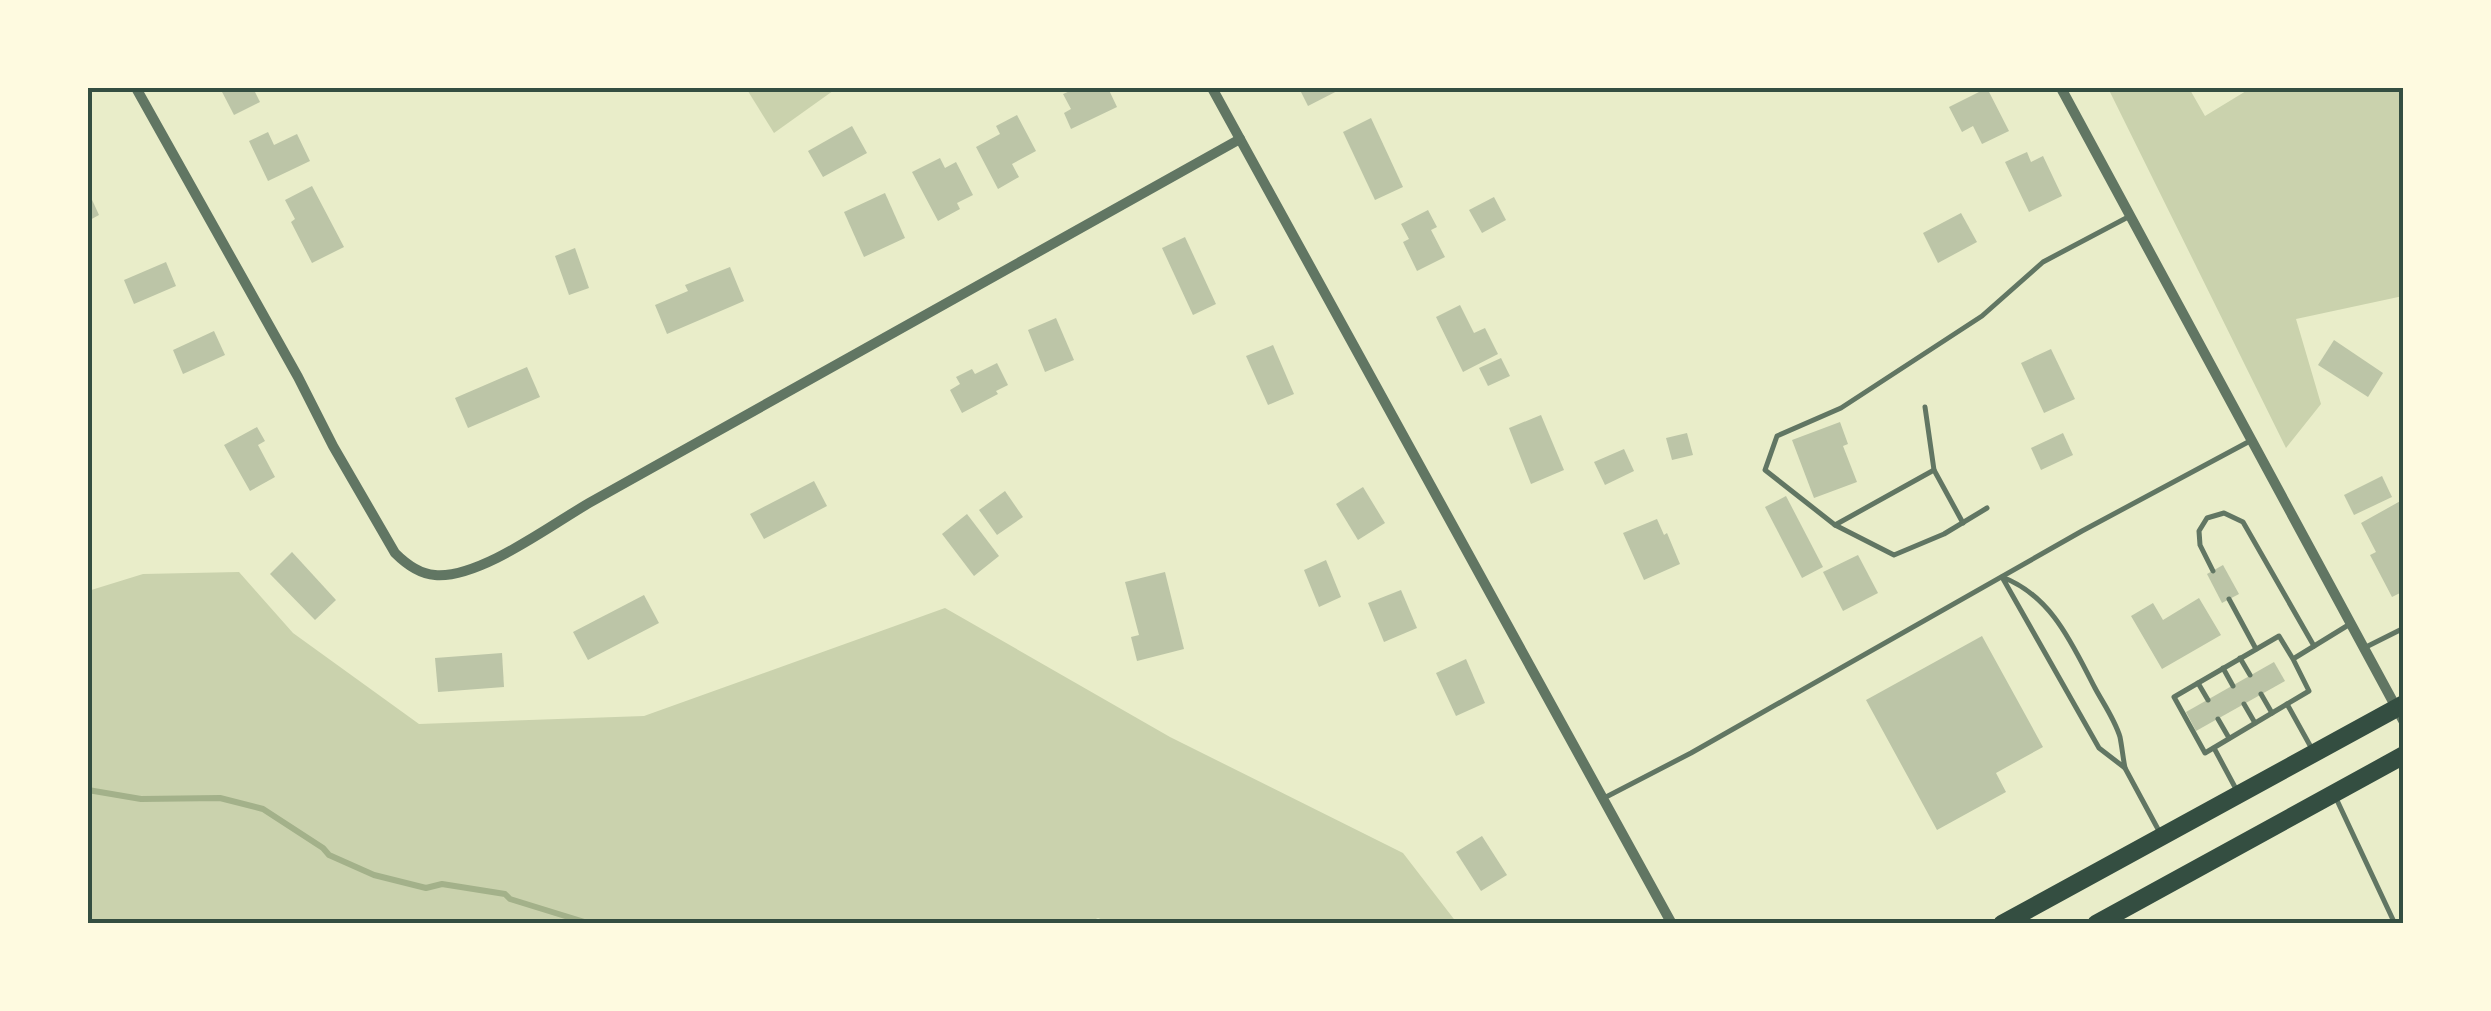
<svg xmlns="http://www.w3.org/2000/svg" width="2491" height="1011" font-family="'Work Sans',sans-serif">
	<rect width="100%" height="100%" fill="#e9edc9"/>
	<g fill="#cad2ad">
		<polygon points="746,88 837,88 774,133"/>
		<polygon points="2108,88 2189,88 2205,116 2251,88 2403,88 2403,296 2296,319 2321,404 2286,448"/>
		<polygon points="239,572 293,633 419,724 644,716 945,608 1170,737 1403,853 1457,923 1113,924 1098,918 1085,924 88,923 88,591 143,574"/>
	</g>
	<g fill="none" stroke-linecap="round" stroke-linejoin="round">
		<polyline stroke="#a3b18a" stroke-width="6" points="88,790 141,799 220,798 263,809 323,848 329,855 374,875 426,888 442,884 505,894 510,899 591,924"/>
	</g>
	<g fill="#bcc5a7">
		<polygon points="220,88 253,88 260,102 234,115"/>
		<polygon points="1077,88 1108,88 1117,107 1071,129 1064,113 1071,109 1063,94"/>
		<polygon points="1299,88 1343,88 1308,106"/>
		<polygon points="1987,88 2009,131 1982,144 1973,126 1962,132 1949,107"/>
		<polygon points="1017,115 1036,151 1012,164 1019,177 998,189 976,147 1000,134 996,126"/>
		<polygon points="1371,118 1403,187 1375,200 1343,132"/>
		<polygon points="852,126 867,153 823,177 808,151"/>
		<polygon points="268,132 274,145 297,134 310,161 268,181 249,141"/>
		<polygon points="2027,152 2031,162 2043,156 2062,196 2029,212 2005,162"/>
		<polygon points="940,158 945,168 956,162 973,195 957,203 960,209 938,221 912,172"/>
		<polygon points="312,186 344,247 312,263 291,222 295,219 285,200"/>
		<polygon points="88,191 99,215 88,221"/>
		<polygon points="885,193 905,238 864,257 844,212"/>
		<polygon points="1494,197 1506,220 1482,233 1469,210"/>
		<polygon points="1428,210 1437,227 1431,230 1445,257 1417,271 1403,242 1409,239 1401,224"/>
		<polygon points="1961,213 1977,242 1938,263 1923,233"/>
		<polygon points="1185,237 1216,304 1193,315 1162,248"/>
		<polygon points="575,248 589,288 569,295 555,256"/>
		<polygon points="166,262 176,286 134,304 124,280"/>
		<polygon points="730,267 744,301 667,334 655,305 688,291 685,285"/>
		<polygon points="1460,305 1474,333 1485,328 1498,354 1463,372 1436,317"/>
		<polygon points="1056,318 1074,360 1045,372 1028,330"/>
		<polygon points="214,331 225,355 183,374 173,350"/>
		<polygon points="2334,340 2383,373 2368,397 2318,365"/>
		<polygon points="1273,345 1294,394 1268,405 1246,356"/>
		<polygon points="2051,349 2075,399 2044,413 2021,363"/>
		<polygon points="1501,358 1510,376 1488,386 1479,368"/>
		<polygon points="997,363 1008,385 996,391 998,394 962,413 950,390 960,384 956,377 972,369 975,374"/>
		<polygon points="527,367 540,397 468,428 455,398"/>
		<polygon points="1541,415 1564,470 1531,484 1509,428"/>
		<polygon points="1840,422 1848,444 1843,446 1857,482 1814,498 1792,440"/>
		<polygon points="257,427 265,441 258,445 275,477 250,491 224,445"/>
		<polygon points="1687,433 1693,455 1672,460 1666,438"/>
		<polygon points="2063,433 2073,455 2041,470 2031,448"/>
		<polygon points="1624,449 1634,471 1605,485 1594,462"/>
		<polygon points="2382,476 2392,497 2354,515 2344,495"/>
		<polygon points="814,481 827,506 764,539 750,514"/>
		<polygon points="1363,487 1385,523 1358,540 1336,504"/>
		<polygon points="1005,491 1023,517 997,535 979,510"/>
		<polygon points="1786,496 1823,567 1802,578 1765,507"/>
		<polygon points="2404,499 2404,591 2392,597 2370,555 2376,552 2361,523"/>
		<polygon points="967,514 999,556 974,576 942,534"/>
		<polygon points="1657,519 1664,535 1667,533 1680,564 1644,580 1623,533"/>
		<polygon points="292,552 336,600 315,620 270,574"/>
		<polygon points="1858,555 1878,593 1843,611 1823,572"/>
		<polygon points="1326,560 1341,597 1319,607 1304,570"/>
		<polygon points="2223,565 2239,594 2222,603 2207,574"/>
		<polygon points="1165,572 1184,649 1137,661 1131,637 1139,635 1125,582"/>
		<polygon points="1401,590 1417,628 1384,642 1368,603"/>
		<polygon points="644,595 659,623 588,660 573,632"/>
		<polygon points="2199,598 2221,635 2162,669 2131,616 2153,603 2163,620"/>
		<polygon points="1982,636 2043,747 1996,773 2006,792 1937,830 1866,700"/>
		<polygon points="502,653 504,687 438,692 435,658"/>
		<polygon points="1466,659 1485,703 1456,716 1436,673"/>
		<polygon points="2274,662 2285,681 2196,731 2186,712"/>
		<polygon points="1482,836 1507,875 1481,891 1456,852"/>
	</g>
	<g fill="none" stroke-linecap="round" stroke-linejoin="round">
		<g stroke="#617663" stroke-width="5">
			<polyline points="1925,407 1934,470"/>
			<polyline points="1963,523 1934,470 1835,525 1765,470 1777,436 1841,408 1982,316 2043,262 2130,216"/>
			<polyline points="1835,525 1894,555 1944,534 1987,508"/>
			<polyline points="2213,571 2200,545 2199,531 2207,518 2224,513 2243,522 2314,646"/>
			<path d="M2002,577C2052,596 2072,644 2095,688C2103,703 2115,720 2120,737C2122,747 2123,758 2125,768L2099,748Z"/>
			<polyline points="2229,599 2256,649"/>
			<polyline points="2366,647 2404,628"/>
			<polyline points="2240,658 2250,675"/>
			<polyline points="2293,659 2279,636 2174,697 2205,753 2309,691 2293,659 2350,624"/>
			<polyline points="2223,668 2233,686"/>
			<polyline points="2198,683 2208,700"/>
			<polyline points="2261,694 2272,713"/>
			<polyline points="2244,704 2255,723"/>
			<polyline points="2287,704 2312,749"/>
			<polyline points="2218,719 2229,738"/>
			<polyline points="2214,748 2236,789"/>
			<polyline points="2125,768 2159,831"/>
			<polyline points="2335,796 2395,924"/>
			<polyline points="1606,797 1691,753 2082,531 2250,441"/>
		</g>
		<g stroke="#617663" stroke-width="10">
			<path d="M136,88L298,377L333,446L395,553C406,564 419,574 435,575C479,579 551,525 589,503L1240,139"/>
			<polyline points="1212,88 1672,924"/>
			<polyline points="2061,88 2404,722"/>
		</g>
		<g stroke="#344e41" stroke-width="18">
			<polyline points="2002,924 2404,704"/>
			<polyline points="2096,924 2404,755"/>
		</g>
	</g>
	<rect width="2491" height="1011" fill="none" stroke="#fefae0" stroke-width="180"/>
	<rect x="90" y="90" width="2311" height="831" fill="none" stroke="#344e41" stroke-width="4"/>
</svg>
